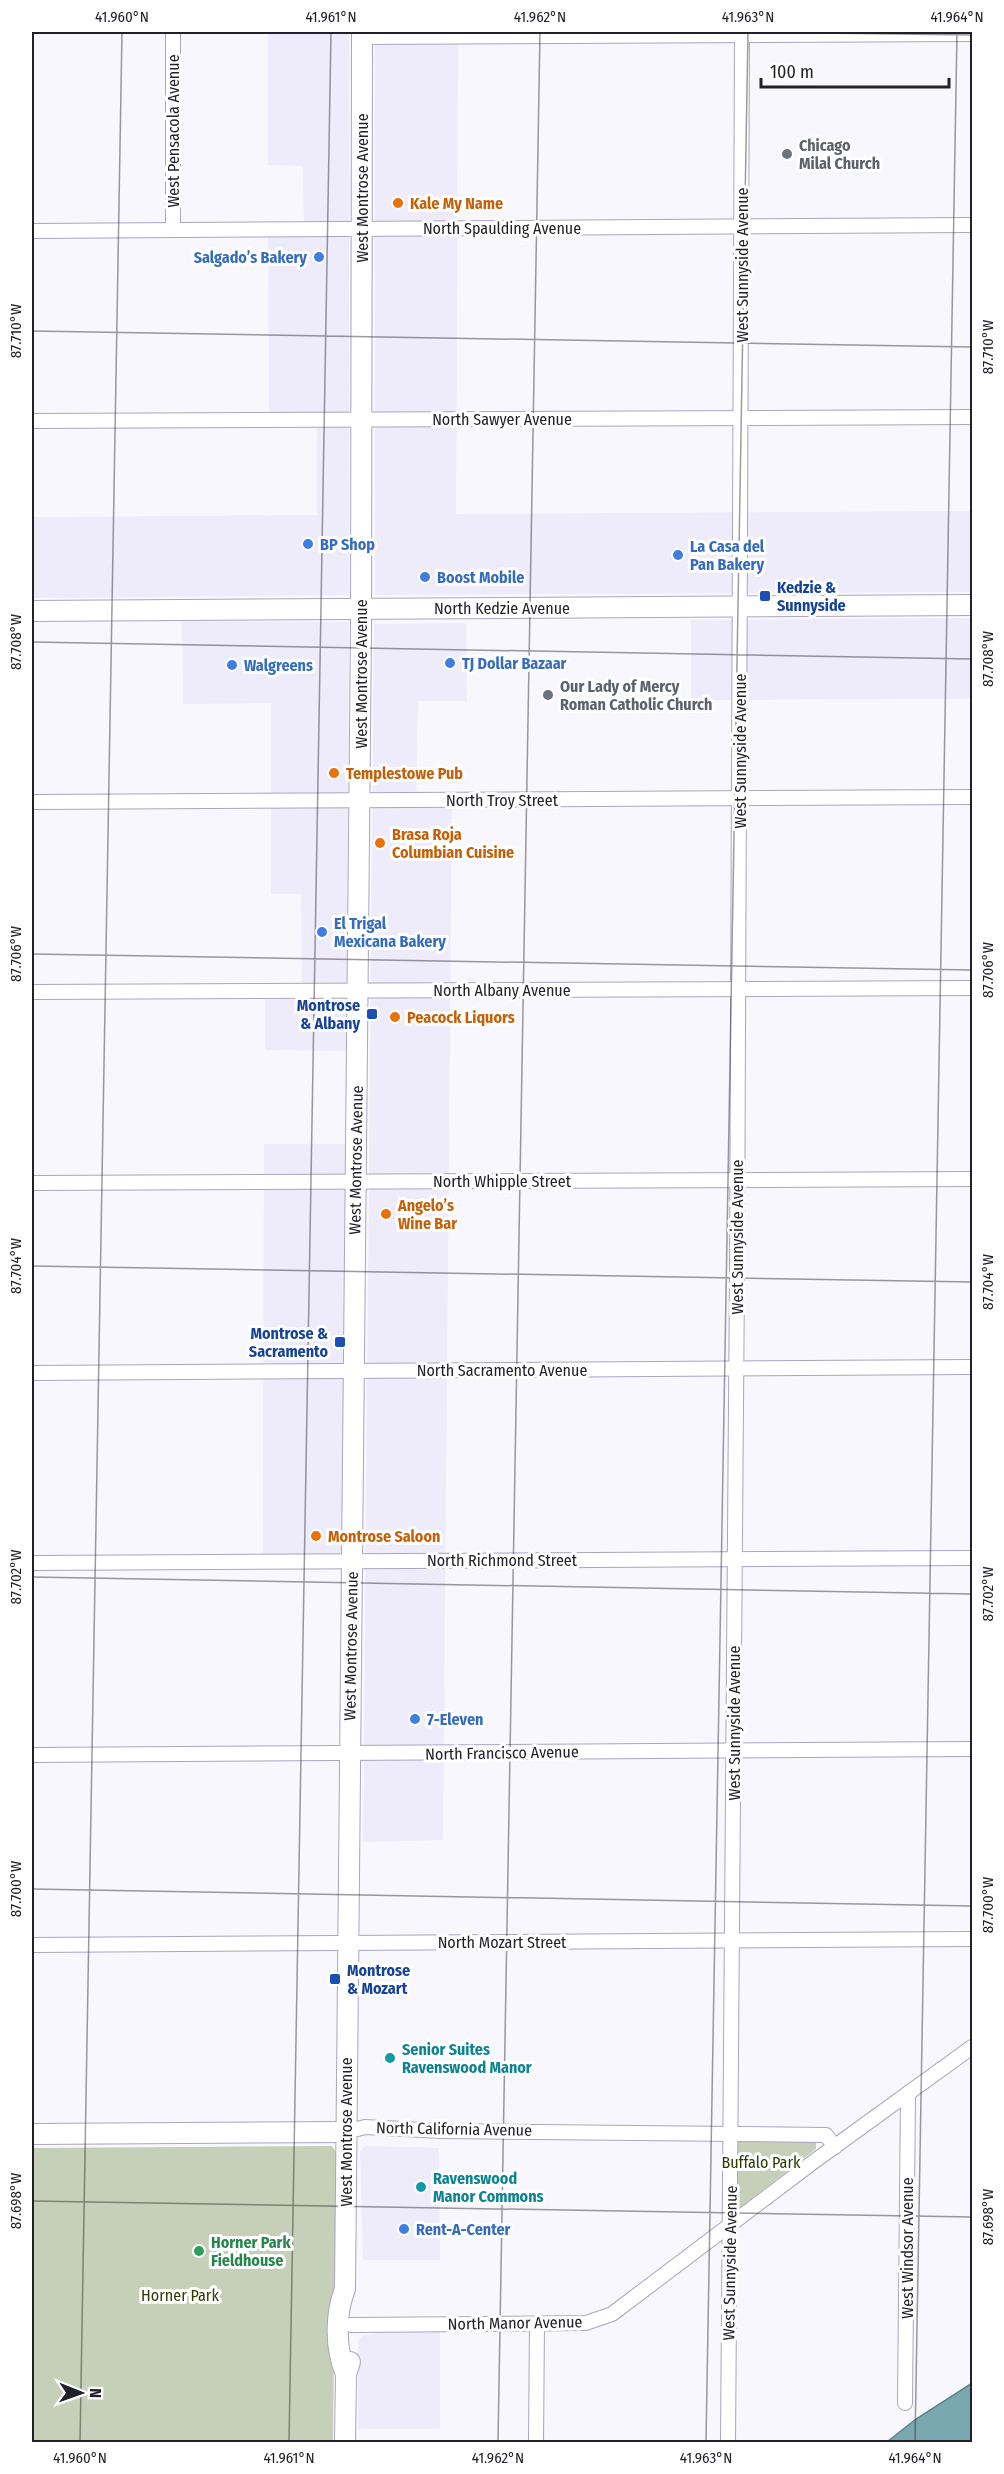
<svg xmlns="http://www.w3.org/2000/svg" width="1004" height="2474" font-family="'Fira Sans Condensed',sans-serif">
	<rect width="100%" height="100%" fill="#f8f7fd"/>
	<g fill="#eeebfa">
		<polygon points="268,32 349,32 349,595 32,598 32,517 317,515 317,419 269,419 268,228 304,227 303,166 268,165"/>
		<polygon points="375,32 458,32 456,514 972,511 972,592 375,595"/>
		<polygon points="972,618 972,699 691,700 691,620"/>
		<polygon points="182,621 349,622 346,1051 265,1050 265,988 302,987 301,894 271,894 271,703 183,704"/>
		<polygon points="466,623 467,701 418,701 416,801 452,802 443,1840 363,1842 374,624"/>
		<polygon points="264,1144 345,1144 342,1560 263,1562"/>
		<polygon points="365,2146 439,2148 440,2260 363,2260 360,2151"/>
		<polygon points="379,2331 440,2331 440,2429 358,2429 358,2341 363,2335 374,2334"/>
	</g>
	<g fill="#c6d0b8">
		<polygon points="746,2139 811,2141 816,2143 816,2149 737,2210 736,2146 739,2141"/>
		<polygon points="326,2146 332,2146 336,2152 333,2442 32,2442 32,2148"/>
	</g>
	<polygon fill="#7aa8b0" stroke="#607f88" stroke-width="1.5" points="972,2383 972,2442 887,2442 916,2419"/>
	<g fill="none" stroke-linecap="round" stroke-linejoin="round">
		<g stroke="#aba5bf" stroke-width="16">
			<g id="street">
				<polyline points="173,32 173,230"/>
				<polyline points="362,37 972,34"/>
				<polyline points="32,231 972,225"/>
				<polyline points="32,421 972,417"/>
				<polyline points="32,802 972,797"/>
				<polyline points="32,992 972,988"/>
				<polyline points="32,1183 972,1179"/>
				<polyline points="32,1373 972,1367"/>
				<polyline points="32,1563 972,1558"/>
				<polyline points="32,1755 972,1749"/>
				<polyline points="32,1945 972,1939"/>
				<polyline points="346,2132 365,2127 442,2131 826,2135 835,2147"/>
				<polyline points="351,2325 586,2323 612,2314 816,2160 972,2047"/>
				<polyline points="905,2403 908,2093"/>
				<polyline points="536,2442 537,2324"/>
				<polyline points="728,2442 737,1276 742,32"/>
			</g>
		</g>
		<g stroke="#aba5bf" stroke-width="22">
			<g id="secondary">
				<polyline points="32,611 972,605"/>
				<polyline points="32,2134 346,2132"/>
				<path d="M346,2374C335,2349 335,2315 345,2289L361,628L362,32"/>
				<polyline points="345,2442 346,2374 350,2362"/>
			</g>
		</g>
		<use href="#street" stroke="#fff" stroke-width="14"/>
		<use href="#secondary" stroke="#fff" stroke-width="20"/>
	</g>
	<path fill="none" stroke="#23202a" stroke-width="1.5" stroke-opacity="0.45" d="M752,32L972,35M32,331L972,347M32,642L972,659M32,954L972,970M32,1266L972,1282M32,1577L972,1594M32,1889L972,1906M32,2201L972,2217M80,2442L122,32M289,2442L331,32M498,2442L540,32M706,2442L748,32M915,2442L957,32"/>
	<g fill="#6b7280" stroke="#fff" stroke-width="2">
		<circle cx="787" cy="154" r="6"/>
		<circle cx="548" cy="695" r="6"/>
	</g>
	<g fill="#e8710a" stroke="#fff" stroke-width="2">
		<circle cx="398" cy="203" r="6"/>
		<circle cx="334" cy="773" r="6"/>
		<circle cx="380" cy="843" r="6"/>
		<circle cx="395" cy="1017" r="6"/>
		<circle cx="386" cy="1214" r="6"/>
		<circle cx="316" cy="1536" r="6"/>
	</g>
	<g fill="#3f7fe0" stroke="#fff" stroke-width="2">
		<circle cx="319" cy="257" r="6"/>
		<circle cx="308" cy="544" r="6"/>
		<circle cx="678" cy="555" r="6"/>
		<circle cx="425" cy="577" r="6"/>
		<circle cx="450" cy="663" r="6"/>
		<circle cx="232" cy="665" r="6"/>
		<circle cx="322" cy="932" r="6"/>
		<circle cx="415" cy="1719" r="6"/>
		<circle cx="404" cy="2229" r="6"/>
	</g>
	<g fill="#1a4fb4" stroke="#fff" stroke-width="2">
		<rect x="759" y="590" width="12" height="12" rx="3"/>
		<rect x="366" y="1008" width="12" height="12" rx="3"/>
		<rect x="334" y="1336" width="12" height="12" rx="3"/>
		<rect x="329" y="1973" width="12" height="12" rx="3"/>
	</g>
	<g fill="#0f9aa8" stroke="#fff" stroke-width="2">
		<circle cx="390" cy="2058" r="6"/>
		<circle cx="421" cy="2187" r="6"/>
	</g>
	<circle fill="#2e9e5b" stroke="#fff" stroke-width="2" cx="199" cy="2251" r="6"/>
	<g text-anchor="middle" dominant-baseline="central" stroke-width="6" stroke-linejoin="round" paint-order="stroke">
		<g font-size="16" fill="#23202a" stroke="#fff">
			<text transform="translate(173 131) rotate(-90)">West Pensacola Avenue</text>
			<text transform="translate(362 188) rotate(-90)">West Montrose Avenue</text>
			<text x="502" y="228">North Spaulding Avenue</text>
			<text transform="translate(742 265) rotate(-90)">West Sunnyside Avenue</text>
			<text x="502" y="419">North Sawyer Avenue</text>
			<text x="502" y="608">North Kedzie Avenue</text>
			<text transform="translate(361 674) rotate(-90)">West Montrose Avenue</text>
			<text transform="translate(740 751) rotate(-90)">West Sunnyside Avenue</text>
			<text x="502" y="800">North Troy Street</text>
			<text x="502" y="990">North Albany Avenue</text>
			<text transform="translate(356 1160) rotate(-89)">West Montrose Avenue</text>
			<text x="502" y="1181">North Whipple Street</text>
			<text transform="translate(737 1237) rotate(-90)">West Sunnyside Avenue</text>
			<text x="502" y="1370">North Sacramento Avenue</text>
			<text x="502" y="1560">North Richmond Street</text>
			<text transform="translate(351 1646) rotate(-89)">West Montrose Avenue</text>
			<text transform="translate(734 1723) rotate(-90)">West Sunnyside Avenue</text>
			<text transform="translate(502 1753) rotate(-1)">North Francisco Avenue</text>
			<text x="502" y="1942">North Mozart Street</text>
			<text transform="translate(454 2129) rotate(1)">North California Avenue</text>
			<text transform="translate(346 2132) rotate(-90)">West Montrose Avenue</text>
			<text transform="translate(907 2248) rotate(-90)">West Windsor Avenue</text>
			<text transform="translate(730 2263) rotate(-89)">West Sunnyside Avenue</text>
			<text transform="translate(515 2323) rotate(-1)">North Manor Avenue</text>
		</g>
		<g font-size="16" font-weight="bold" fill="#5b616d" stroke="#fff" text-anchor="start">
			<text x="799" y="145">Chicago<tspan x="799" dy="18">Milal Church</tspan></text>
			<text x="560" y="686">Our Lady of Mercy<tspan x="560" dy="18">Roman Catholic Church</tspan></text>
		</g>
		<g font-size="16" font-weight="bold" fill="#c56008" stroke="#fff" text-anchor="start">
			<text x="410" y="203">Kale My Name</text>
			<text x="346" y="773">Templestowe Pub</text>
			<text x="392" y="834">Brasa Roja<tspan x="392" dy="18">Columbian Cuisine</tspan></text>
			<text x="407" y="1017">Peacock Liquors</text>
			<text x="398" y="1205">Angelo’s<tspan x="398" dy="18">Wine Bar</tspan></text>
			<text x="328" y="1536">Montrose Saloon</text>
		</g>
		<g font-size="16" font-weight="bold" fill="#366cbe" stroke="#fff" text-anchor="start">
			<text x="307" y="257" text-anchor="end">Salgado’s Bakery</text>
			<text x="320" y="544">BP Shop</text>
			<text x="690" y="546">La Casa del<tspan x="690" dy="18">Pan Bakery</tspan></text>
			<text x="437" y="577">Boost Mobile</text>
			<text x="462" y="663">TJ Dollar Bazaar</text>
			<text x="244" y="665">Walgreens</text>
			<text x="334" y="923">El Trigal<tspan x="334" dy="18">Mexicana Bakery</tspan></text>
			<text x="427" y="1719">7-Eleven</text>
			<text x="416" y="2229">Rent-A-Center</text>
		</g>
		<g font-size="16" font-weight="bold" fill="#164399" stroke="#fff" text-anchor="start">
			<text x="777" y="587">Kedzie &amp;<tspan x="777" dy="18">Sunnyside</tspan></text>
			<text x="360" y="1005" text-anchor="end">Montrose<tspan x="360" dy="18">&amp; Albany</tspan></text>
			<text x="328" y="1333" text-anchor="end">Montrose &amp;<tspan x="328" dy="18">Sacramento</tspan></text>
			<text x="347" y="1970">Montrose<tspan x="347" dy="18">&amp; Mozart</tspan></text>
		</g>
		<g font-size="16" font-weight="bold" fill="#0d838f" stroke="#fff" text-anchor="start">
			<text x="402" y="2049">Senior Suites<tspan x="402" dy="18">Ravenswood Manor</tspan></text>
			<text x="433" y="2178">Ravenswood<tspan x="433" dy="18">Manor Commons</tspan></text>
		</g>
		<g font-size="16" fill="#2c3c02" stroke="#fff">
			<text x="761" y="2162">Buffalo Park</text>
			<text x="180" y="2295">Horner Park</text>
		</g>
		<g font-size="16" font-weight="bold" fill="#27864d" stroke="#fff" text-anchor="start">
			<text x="211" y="2242">Horner Park<tspan x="211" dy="18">Fieldhouse</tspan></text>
		</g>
	</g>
	<rect width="1004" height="2474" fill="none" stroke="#ffffff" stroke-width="66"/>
	<g transform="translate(81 2393) rotate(91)" stroke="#ffffff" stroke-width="4.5" paint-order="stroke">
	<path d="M0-4.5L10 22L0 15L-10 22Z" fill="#23202a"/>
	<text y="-9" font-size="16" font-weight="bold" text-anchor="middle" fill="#23202a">N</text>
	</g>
	<path d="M761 78v9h188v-9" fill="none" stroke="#23202a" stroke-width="3"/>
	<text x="770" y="78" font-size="18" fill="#23202a" stroke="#ffffff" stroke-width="4.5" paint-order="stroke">100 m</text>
	<rect x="33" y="33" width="938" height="2408" fill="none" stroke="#23202a" stroke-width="2"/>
	<g font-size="15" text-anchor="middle" fill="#23202a">
		<text x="122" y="22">41.960°N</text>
		<text x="331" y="22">41.961°N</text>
		<text x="540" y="22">41.962°N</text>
		<text x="748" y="22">41.963°N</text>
		<text x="957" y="22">41.964°N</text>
		<text transform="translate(16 331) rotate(-90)" y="5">87.710°W</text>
		<text transform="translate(988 347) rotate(-90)" y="5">87.710°W</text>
		<text transform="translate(16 642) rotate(-90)" y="5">87.708°W</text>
		<text transform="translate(988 659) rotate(-90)" y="5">87.708°W</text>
		<text transform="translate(16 954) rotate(-90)" y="5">87.706°W</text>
		<text transform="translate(988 970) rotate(-90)" y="5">87.706°W</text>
		<text transform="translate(16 1266) rotate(-90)" y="5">87.704°W</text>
		<text transform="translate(988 1282) rotate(-90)" y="5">87.704°W</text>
		<text transform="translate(16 1577) rotate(-90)" y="5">87.702°W</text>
		<text transform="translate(988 1594) rotate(-90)" y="5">87.702°W</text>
		<text transform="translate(16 1889) rotate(-90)" y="5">87.700°W</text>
		<text transform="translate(988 1905) rotate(-90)" y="5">87.700°W</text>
		<text transform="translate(16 2201) rotate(-90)" y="5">87.698°W</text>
		<text transform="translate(988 2217) rotate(-90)" y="5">87.698°W</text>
		<text x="80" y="2463">41.960°N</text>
		<text x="289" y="2463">41.961°N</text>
		<text x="498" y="2463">41.962°N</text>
		<text x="706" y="2463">41.963°N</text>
		<text x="915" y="2463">41.964°N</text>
	</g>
</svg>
